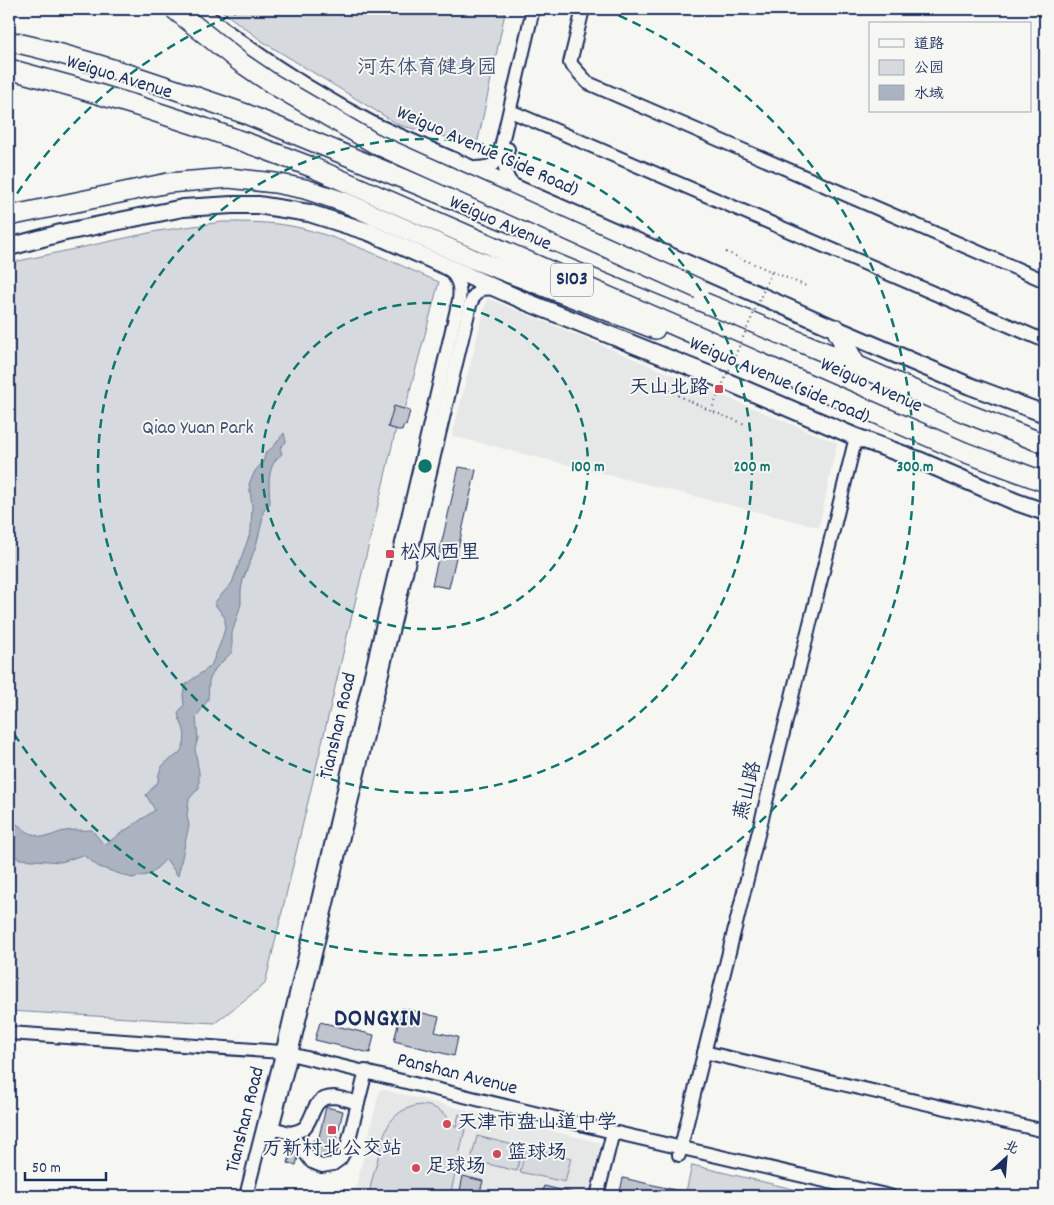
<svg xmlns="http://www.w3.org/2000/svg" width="1054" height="1205" font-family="Dekko,'LXGW WenKai TC',sans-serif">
	<rect width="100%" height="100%" fill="#f6f6f2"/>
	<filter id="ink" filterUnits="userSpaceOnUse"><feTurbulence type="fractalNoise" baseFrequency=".02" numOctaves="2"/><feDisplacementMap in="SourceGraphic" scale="10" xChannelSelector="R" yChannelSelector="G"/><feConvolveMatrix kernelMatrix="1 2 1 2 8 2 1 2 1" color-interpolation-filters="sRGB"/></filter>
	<g filter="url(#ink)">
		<g fill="#e6e7e7">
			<polygon points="487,298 837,443 819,527 452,436"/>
			<polygon points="380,1089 601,1143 588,1196 354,1196"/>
		</g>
		<g fill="#d6d9dd" stroke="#78849e">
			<polygon points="219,9 481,9 505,13 477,145 399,125 265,43"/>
			<path d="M222,222C245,222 269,222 291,226C339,235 394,263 439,282L405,409L394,407L388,427L396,429L265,984L215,1023L9,1011V263L158,231Z"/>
			<path d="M420,1105C436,1105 447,1114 456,1127L459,1114L468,1116L450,1196H369C370,1185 374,1173 377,1162C383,1135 387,1110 420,1105Z"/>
			<polygon points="477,1136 522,1147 517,1171 471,1160"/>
			<polygon points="526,1148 571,1158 565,1182 520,1172"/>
			<polygon points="692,1165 814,1194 813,1196 685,1196"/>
		</g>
		<path fill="#abb2c0" stroke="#717e99" d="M284,433L286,442L280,448L282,454C266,465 269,486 270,503L263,512L262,522L256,546L243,580L241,590V604L232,633V652L215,669L209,681L208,700L196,717L198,738L195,749L199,772V788L189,799L187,816L189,825L178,876L166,859L151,874L132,878L99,867L83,855L61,862L20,859L9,854V820C19,823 24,832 35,835C48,840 53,833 65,831C74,829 84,831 92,830L104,845L155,810L146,795L158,782C159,754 179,764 184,743C187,729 180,724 178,713L184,705L183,694L186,684L211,666L222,639L225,628V618L214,603L232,583L251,531L252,506L249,484L255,471L263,462L266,452C274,448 278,440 284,433Z"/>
		<g fill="#c0c4cd" stroke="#1b2f5e">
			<polygon points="394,406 410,411 406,426 404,425 402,431 388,427"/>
			<polygon points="459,467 476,470 449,588 432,585"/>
			<polygon points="402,1008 439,1017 435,1032 458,1037 454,1056 394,1041"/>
			<polygon points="320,1022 374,1035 370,1053 315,1040"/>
			<polygon points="326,1107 343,1111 333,1154 323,1158 317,1155 311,1147 313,1140 318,1141"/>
			<polygon points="292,1149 298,1157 296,1165 288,1163"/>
			<polygon points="463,1176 483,1181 479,1196 459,1196"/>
			<polygon points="623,1178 688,1193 687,1196 619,1196"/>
			<polygon points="544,1186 573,1193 572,1196 541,1196"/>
		</g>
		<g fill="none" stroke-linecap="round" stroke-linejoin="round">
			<g stroke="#1b2f5e" stroke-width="16">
				<g id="minor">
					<polyline points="583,9 570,63 588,83 1045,281"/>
					<polyline points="515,113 1045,341"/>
					<path d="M508,149C504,164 502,175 515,187"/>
					<path d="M473,168C486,167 493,169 499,156L533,9"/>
					<polyline points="9,1033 282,1052 613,1132 890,1196"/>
					<polyline points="704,1052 1045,1131"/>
					<polyline points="272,1128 290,1133 312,1162 322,1166 333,1164 340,1159 347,1147 366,1071"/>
					<path d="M290,1133C295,1132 301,1131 305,1127C315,1115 312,1097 334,1097C342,1098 351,1101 358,1103"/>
					<polyline points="270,1136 291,1054 470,305 474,296 481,289 496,288"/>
					<polyline points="679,1155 856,437"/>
					<path d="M246,1196L281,1058L459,300C461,286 458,278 447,267"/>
					<polyline points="597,1196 613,1132"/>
				</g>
			</g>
			<g stroke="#1b2f5e" stroke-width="20">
				<g id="major">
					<path d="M196,9C252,55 310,93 374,126L836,329L970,386L1045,414"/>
					<polyline points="9,247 61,233 183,208 232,205 258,205 309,213 369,232 527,302 723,380 856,437 921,461 1016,502 1045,512"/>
				</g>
			</g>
			<g stroke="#1b2f5e" stroke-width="22">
				<g id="highway">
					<path d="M9,41C90,59 168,87 246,114L856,365L968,414L1045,444"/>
					<path d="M9,69C112,96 214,129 314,168L964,452L1045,482"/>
					<polyline points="9,216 168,183 229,178 275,183 305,189 344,202 473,259 655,329"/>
					<polyline points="836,329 856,365"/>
				</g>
			</g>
			<g stroke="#1b2f5e" stroke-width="2" stroke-dasharray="1 4" stroke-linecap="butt">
				<polyline points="726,252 806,286"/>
				<polyline points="669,391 711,411 745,424"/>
			</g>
			<use href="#minor" stroke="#f6f6f2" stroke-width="12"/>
			<use href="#major" stroke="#f6f6f2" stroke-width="16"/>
			<use href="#highway" stroke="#f6f6f2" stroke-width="19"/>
			<g stroke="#1b2f5e" stroke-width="22" stroke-linecap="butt">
				<polyline id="highway-bridge" points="174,9 240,62 271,83 374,143 699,289"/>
			</g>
			<polyline stroke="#1b2f5e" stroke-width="2" stroke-dasharray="1 4" stroke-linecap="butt" points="711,411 772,271"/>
			<use href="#highway-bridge" stroke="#f6f6f2" stroke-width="19"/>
		</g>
	</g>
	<g fill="none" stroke="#0f766e" stroke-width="2.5" stroke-dasharray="9 6">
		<circle cx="425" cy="466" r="163"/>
		<circle cx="425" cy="466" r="327"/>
		<path d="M9 206A490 490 0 0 1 245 10M605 10A490 490 0 1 1 9 726"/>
	</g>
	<g fill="#d1495b" stroke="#f6f6f2" stroke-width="2">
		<rect x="714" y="384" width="10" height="10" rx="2.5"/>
		<rect x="385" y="549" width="10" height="10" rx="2.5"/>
		<circle cx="447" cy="1124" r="5"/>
		<rect x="327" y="1125" width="10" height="10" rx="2.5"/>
		<circle cx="497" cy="1154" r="5"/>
		<circle cx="416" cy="1168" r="5"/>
	</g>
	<g text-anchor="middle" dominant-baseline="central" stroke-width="4" stroke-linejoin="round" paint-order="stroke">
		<rect fill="#f6f6f2" stroke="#5d6b8a" stroke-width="1" x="551" y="263.5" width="42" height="33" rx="4"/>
		<g font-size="19" font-weight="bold" fill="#1b2f5e">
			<text x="572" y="280">S103</text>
		</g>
		<g font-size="20" fill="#405177" stroke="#f6f6f2">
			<text x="427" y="69">河东体育健身园</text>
			<text x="198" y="429">Qiao Yuan Park</text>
		</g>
		<g font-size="20" fill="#1b2f5e" stroke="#f6f6f2">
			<text transform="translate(119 78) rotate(17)">Weiguo Avenue</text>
			<text transform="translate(487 152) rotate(24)">Weiguo Avenue (Side Road)</text>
			<text transform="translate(500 224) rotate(24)">Weiguo Avenue</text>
			<text transform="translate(779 381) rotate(23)">Weiguo Avenue (side road)</text>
			<text transform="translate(871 386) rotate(24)">Weiguo Avenue</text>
			<text transform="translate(339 726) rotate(-77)">Tianshan Road</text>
			<text transform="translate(749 791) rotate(-76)">燕山路</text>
			<text transform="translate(457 1075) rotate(14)">Panshan Avenue</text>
			<text transform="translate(246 1120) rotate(-76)">Tianshan Road</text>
		</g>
		<g font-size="20" fill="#1b2f5e" stroke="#f6f6f2" text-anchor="start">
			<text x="709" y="389" text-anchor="end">天山北路</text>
			<text x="400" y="554">松风西里</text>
			<text x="457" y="1124">天津市盘山道中学</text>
			<text x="332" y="1150" text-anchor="middle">万新村北公交站</text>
			<text x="507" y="1154">篮球场</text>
			<text x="426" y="1168">足球场</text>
		</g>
		<g font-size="25" font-weight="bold" letter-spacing="1" fill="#1b2f5e" stroke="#f6f6f2">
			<text x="378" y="1020">DONGXIN</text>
		</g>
	</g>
	<circle cx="425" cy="466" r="8" fill="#0f766e" stroke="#f6f6f2" stroke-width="2.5"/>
	<g font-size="15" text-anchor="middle" font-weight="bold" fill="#0f766e" stroke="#f6f6f2" stroke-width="4" stroke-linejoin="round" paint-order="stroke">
		<text x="588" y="471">100 m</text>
		<text x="752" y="471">200 m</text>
		<text x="915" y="471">300 m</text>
	</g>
	<rect width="1054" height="1205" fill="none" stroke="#f6f6f2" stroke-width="30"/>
	<rect x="15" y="15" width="1024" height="1175" fill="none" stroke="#1b2f5e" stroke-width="2" filter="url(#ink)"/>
	<rect x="869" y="22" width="162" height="90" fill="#f6f6f2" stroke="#9ea6b7"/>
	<rect x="879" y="39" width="25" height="8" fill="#f6f6f2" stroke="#9ea6b7"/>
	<text x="914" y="48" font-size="15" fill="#1b2f5e">道路</text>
	<rect x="879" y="60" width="25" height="15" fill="#d6d9dd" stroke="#9ea6b7"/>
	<text x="914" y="72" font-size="15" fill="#1b2f5e">公园</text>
	<rect x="879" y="85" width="25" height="15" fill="#abb2c0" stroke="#9ea6b7"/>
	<text x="914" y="98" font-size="15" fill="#1b2f5e">水域</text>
	<g transform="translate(1006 1158) rotate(26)" stroke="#f6f6f2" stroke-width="4" paint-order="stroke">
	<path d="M0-4L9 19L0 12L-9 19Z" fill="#1b2f5e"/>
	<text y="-8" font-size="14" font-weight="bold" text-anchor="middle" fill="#1b2f5e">北</text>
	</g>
	<path d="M25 1172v8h81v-8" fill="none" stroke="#1b2f5e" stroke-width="2.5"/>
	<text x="32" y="1172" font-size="15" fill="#1b2f5e" stroke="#f6f6f2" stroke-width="4" paint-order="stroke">50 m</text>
</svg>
